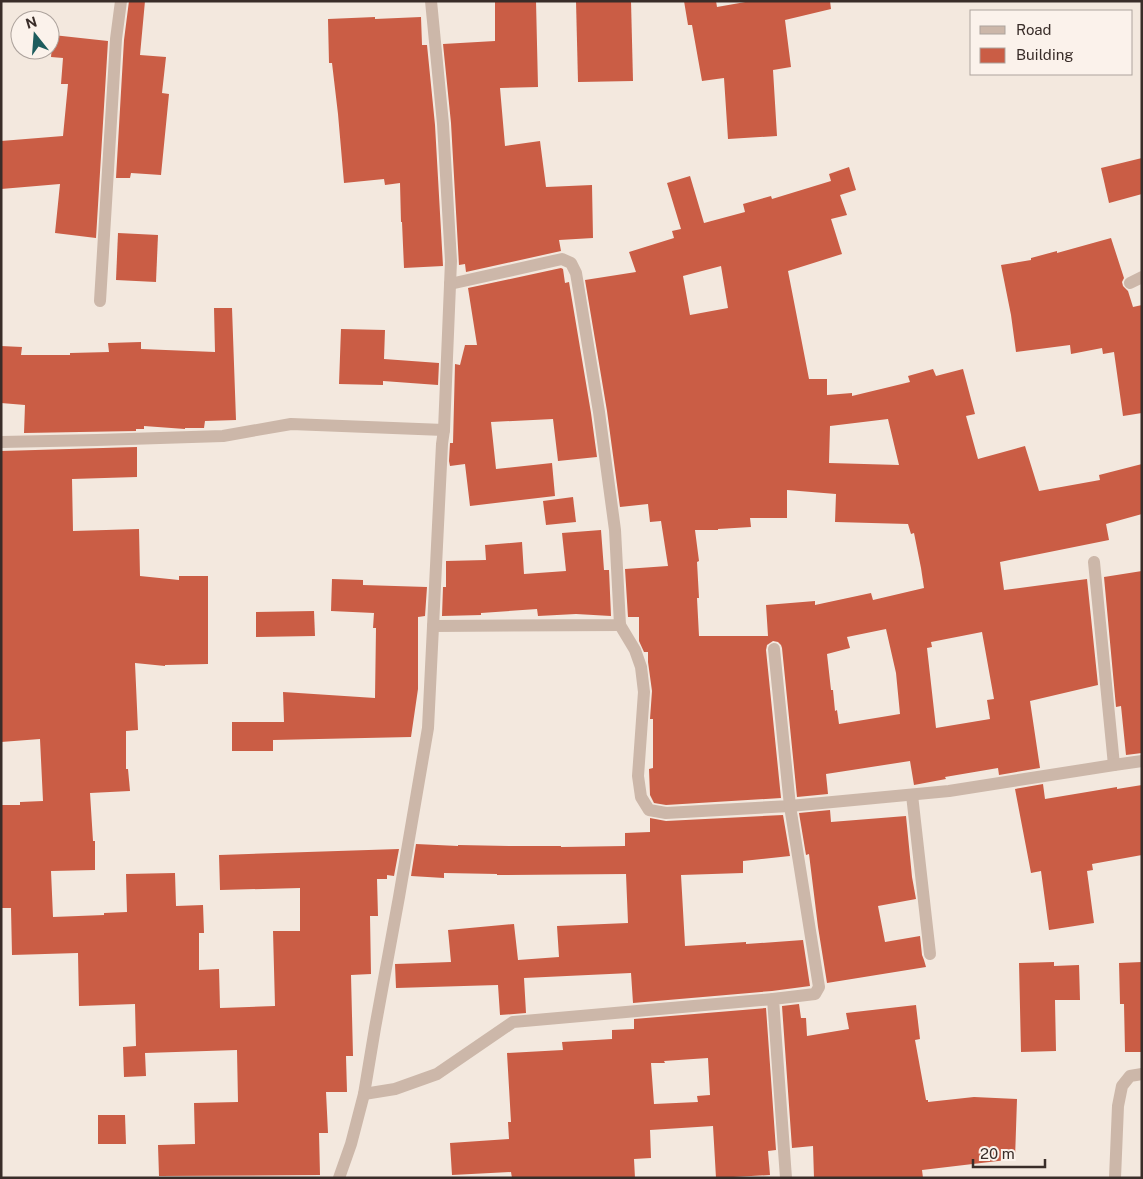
<svg xmlns="http://www.w3.org/2000/svg" width="1143" height="1179" font-family="'Public Sans',sans-serif">
	<rect width="100%" height="100%" fill="#f3e8de"/>
	<g fill="#ca5d45" fill-rule="evenodd">
		<polygon points="129,1 145,1 140,55 166,57 162,93 169,94 161,175 131,173 130,178 116,178 124,40"/>
		<polygon points="495,1 536,1 538,87 500,88 505,146 540,141 546,187 592,185 593,238 559,240 561,251 466,272 465,264 459,265 451,123 443,44 495,41"/>
		<polygon points="576,1 631,1 633,81 578,82"/>
		<polygon points="684,1 716,1 717,7 751,1 830,1 831,9 785,20 791,67 773,70 777,136 728,139 724,78 702,81 692,25 688,25"/>
		<polygon points="375,17 375,19 421,17 422,45 427,45 435,125 443,266 404,268 402,222 401,222 400,183 385,185 384,179 344,183 338,114 332,63 329,63 328,19"/>
		<polygon points="53,35 108,41 96,238 55,233 60,184 1,189 1,141 63,136 68,84 61,84 63,58 51,57"/>
		<polygon points="1142,158 1142,194 1109,203 1101,168"/>
		<path d="M849,167L856,190L840,195L847,215L831,219L842,254L788,271L809,379H827V395L852,393V396L910,382L908,376L933,369L936,376L963,369L975,414L966,416L978,459L1025,446L1039,491L1100,480L1099,475L1142,464V514L1106,524L1109,540L1000,562L1004,590L1087,579L1098,685L1030,701L1040,768L999,775L998,768L945,777L946,779L914,785L910,761L826,774L828,794L797,797L782,648L781,645L778,642L773,641L767,645L766,650L781,798L666,805L654,803L650,795L649,769L653,768V719H650L652,691L648,662V652H644L639,641V617H628L625,569L668,566L661,521L650,522L648,504L620,507L607,411L585,280L636,272L629,252L674,238L672,231L681,229L667,183L690,176L704,223L745,212L743,204L771,196L772,199L831,181L829,174ZM721,266L728,308L690,315L683,276ZM888,419L899,465L829,463L830,426ZM787,490L836,494L835,522L908,524L911,534L914,533L921,568L924,588L873,600L871,593L815,605V601L766,605L768,636H699L697,598H699L697,562L699,561L695,530H718V529L751,527L750,518H787ZM886,629L896,673L900,714L839,724L837,710L835,711L833,690H831L827,654L850,648L847,637ZM982,632L994,699L987,700L990,719L936,728L927,648L932,647L931,642Z"/>
		<polygon points="118,233 158,235 156,282 116,280"/>
		<polygon points="1111,238 1124,278 1122,282 1123,286 1128,291 1133,307 1142,305 1142,413 1123,416 1114,352 1103,354 1102,348 1071,354 1070,345 1016,352 1011,315 1001,265 1031,260 1031,258 1057,251 1057,253"/>
		<polygon points="561,268 563,269 565,283 569,282 591,413 597,457 558,461 553,419 491,422 496,469 552,463 555,496 470,506 465,464 450,466 449,461 450,443 453,443 455,364 460,365 465,345 477,345 468,288"/>
		<polygon points="214,308 232,308 236,420 205,421 204,428 185,428 185,429 144,426 144,429 136,429 136,431 24,433 25,405 1,403 1,346 22,347 21,355 70,355 70,353 109,352 108,343 141,342 141,349 215,352"/>
		<polygon points="341,329 385,330 384,359 439,363 438,385 383,381 383,385 339,384"/>
		<polygon points="137,447 137,477 72,479 73,531 139,529 140,576 179,580 179,576 208,576 208,664 165,665 165,666 135,663 138,730 126,731 126,769 128,769 130,791 90,793 93,841 95,841 95,870 51,871 53,917 104,915 104,913 127,912 126,874 175,873 176,906 203,905 204,933 199,933 199,970 219,969 220,1008 275,1006 273,931 300,931 300,888 220,890 219,855 399,849 394,876 387,875 387,879 377,879 378,916 370,916 371,974 351,975 353,1056 346,1056 347,1092 326,1092 328,1133 319,1133 320,1175 159,1176 158,1145 195,1144 194,1103 238,1102 237,1050 145,1053 146,1076 124,1077 123,1047 136,1046 135,1004 79,1006 78,953 12,955 11,908 1,908 1,805 20,805 20,802 43,801 40,739 1,742 1,451"/>
		<polygon points="573,497 576,522 546,525 543,501"/>
		<polygon points="601,530 604,570 609,570 611,616 576,614 538,616 537,609 481,613 481,615 442,616 443,587 446,587 446,561 486,560 485,545 522,542 524,574 566,571 562,533"/>
		<polygon points="1142,571 1142,753 1126,755 1121,706 1116,707 1104,577"/>
		<polygon points="332,579 363,580 363,585 427,587 425,616 418,617 418,689 411,737 273,740 273,751 232,751 232,722 284,722 283,692 375,698 376,628 373,628 374,613 331,611"/>
		<polygon points="314,611 315,636 256,637 256,612"/>
		<polygon points="1043,784 1045,799 1117,787 1117,789 1142,785 1142,855 1092,864 1093,870 1087,871 1094,923 1049,930 1041,871 1031,873 1015,789"/>
		<polygon points="830,810 831,822 906,816 912,877 916,899 878,906 885,942 920,936 922,955 924,960 926,967 827,983 818,927 809,854 806,855 799,813"/>
		<polygon points="783,815 790,856 743,861 743,873 681,875 685,946 746,942 746,944 803,940 810,986 772,991 633,1003 631,973 524,978 526,1013 500,1015 498,985 396,988 395,964 451,962 448,930 514,924 518,960 559,957 557,926 628,923 626,874 497,875 497,874 444,873 444,878 411,876 416,844 458,846 458,845 509,846 561,846 561,847 625,846 625,833 650,832 650,818 666,821"/>
		<polygon points="1054,962 1054,966 1079,965 1080,1000 1055,1000 1056,1051 1021,1052 1019,963"/>
		<polygon points="1142,962 1142,1052 1125,1052 1124,1004 1120,1004 1119,963"/>
		<polygon points="799,1004 801,1018 806,1018 807,1036 849,1029 846,1013 916,1005 920,1039 915,1040 926,1100 928,1100 928,1102 974,1097 1017,1099 1015,1159 922,1170 923,1178 814,1178 813,1146 792,1148 782,1006"/>
		<path d="M766,1008L776,1150L768,1151L770,1175L716,1178L713,1126L650,1130L651,1158L634,1159L635,1178H512L511,1172L452,1175L450,1143L509,1139L508,1122H511L507,1053L563,1050L562,1042L612,1039V1030L634,1029V1019ZM708,1058L710,1095L697,1096L698,1102L654,1104L651,1063H665L664,1061Z"/>
		<polygon points="98,1115 125,1115 126,1144 98,1144"/>
	</g>
	<g fill="none" stroke-linecap="round" stroke-linejoin="round">
		<g stroke="#ccb7a9" stroke-width="12">
			<polyline points="1130,283 1142,277"/>
			<polyline points="100,301 116,39 121,1"/>
			<polyline points="1,442 97,440 223,436 291,424 444,430"/>
			<polyline points="1094,562 1114,765"/>
			<polyline points="620,625 635,650 641,667 644,692 638,776 641,797 649,810 666,813 790,806 774,649"/>
			<polyline points="433,626 620,625 615,530 599,412 576,273 571,263 562,259 450,284"/>
			<polyline points="912,795 930,954"/>
			<polyline points="364,1094 395,1089 437,1074 513,1022 773,999"/>
			<polyline points="339,1178 351,1144 364,1094 375,1028 399,897 428,728 442,444 444,430 451,261 443,124 431,1"/>
			<polyline points="786,1178 773,999 815,994 819,987 790,806 949,791 1114,765 1142,761"/>
			<polyline points="1115,1178 1118,1106 1122,1086 1130,1076 1142,1074"/>
		</g>
	</g>
	<rect width="1143" height="1179" fill="none" stroke="#392d29" stroke-width="5"/>
	<rect x="970" y="10" width="162" height="65" fill="#fbf2eb" stroke="#ada39d"/>
	<rect x="980" y="26" width="25" height="8" fill="#ccb7a9" stroke="#ada39d"/>
	<text x="1016" y="35" font-size="15" fill="#392d29">Road</text>
	<rect x="980" y="48" width="25" height="15" fill="#ca5d45" stroke="#ada39d"/>
	<text x="1016" y="60" font-size="15" fill="#392d29">Building</text>
	<g transform="translate(35 35) rotate(343)"><circle r="24" fill="#fbf2eb" stroke="#ada39d"/>
	<path d="M0-4L9 19L0 12L-9 19Z" fill="#1d5c5d"/>
	<text y="-8" font-size="14" font-weight="bold" text-anchor="middle" fill="#392d29">N</text>
	</g>
	<path d="M973 1159v8h72v-8" fill="none" stroke="#392d29" stroke-width="2.5"/>
	<text x="980" y="1159" font-size="15" fill="#392d29" stroke="#fbf2eb" stroke-width="4" paint-order="stroke">20 m</text>
</svg>
